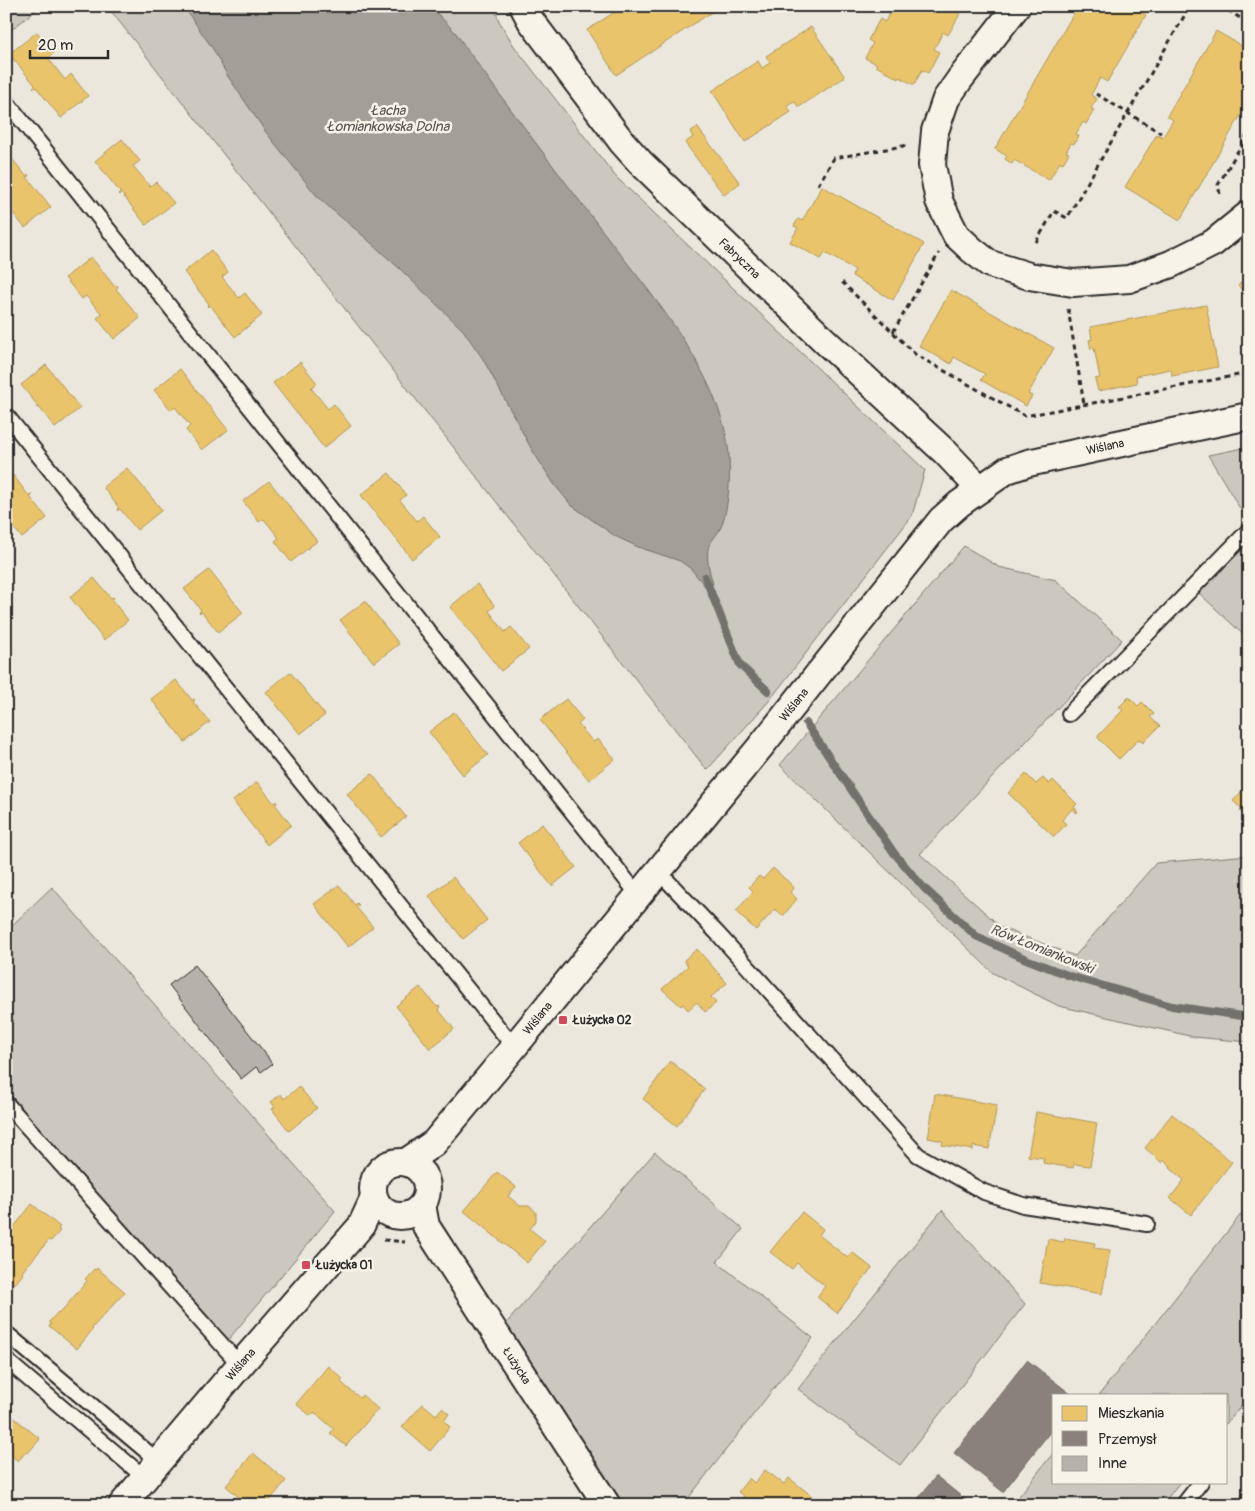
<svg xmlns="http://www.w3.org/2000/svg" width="1255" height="1511" font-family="Pangolin,sans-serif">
	<rect width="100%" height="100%" fill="#ebe7dd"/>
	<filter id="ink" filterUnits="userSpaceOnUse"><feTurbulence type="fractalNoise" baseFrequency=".02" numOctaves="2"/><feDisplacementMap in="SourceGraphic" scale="10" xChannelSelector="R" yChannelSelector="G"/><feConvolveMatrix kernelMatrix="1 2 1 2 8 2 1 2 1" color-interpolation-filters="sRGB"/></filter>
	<g filter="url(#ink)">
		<g fill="#cbc8bf" stroke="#7b7a75">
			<polygon points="6,6 41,6 6,34"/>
			<polygon points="107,6 494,6 499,21 514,46 616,177 925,470 912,516 769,701 707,770"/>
			<polygon points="1249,447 1249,505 1242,512 1208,455"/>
			<polygon points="1249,540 1249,640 1199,593"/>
			<polygon points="964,546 999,567 1056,580 1122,640 920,854 1002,928 1075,956 1156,863 1249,855 1249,1042 1194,1037 1059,1006 993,973 780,765"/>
			<polygon points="52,887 335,1211 228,1340 6,1090 6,931"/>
			<polygon points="655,1152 743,1229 717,1262 813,1338 683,1505 618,1505 503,1327"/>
			<polygon points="1249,1204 1249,1396 1226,1424 1226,1395 1099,1395"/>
			<polygon points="942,1210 1025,1304 900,1465 798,1389"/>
			<polygon points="1054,1452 1054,1482 1180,1482 1162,1505 1012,1505"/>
		</g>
		<path fill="#a29f98" stroke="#72716c" d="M185,6H430L455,32C504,102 556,170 608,238C653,297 706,357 725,430C732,456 731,502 721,527C718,534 712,539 709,546C705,557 710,573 713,584L705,586L691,569L680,561L638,547L615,536L571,505L554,484L532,450L483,359L463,330L400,269L360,233L332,210L316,195L265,131L227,75L213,49L188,13Z"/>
		<g fill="#e9c46a" stroke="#b09657">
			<polygon points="624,6 721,6 616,75 587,30"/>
			<polygon points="893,6 957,6 955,11 960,14 948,35 943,32 934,49 939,52 928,73 922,70 914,85 900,77 899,79 876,66 877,64 865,58 873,43 868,40 880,19 885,22"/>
			<polygon points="1078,6 1130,6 1146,15 1107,82 1100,78 1091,95 1097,99 1091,108 1094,110 1086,124 1083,122 1076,134 1079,136 1074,144 1071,143 1066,152 1069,153 1063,163 1060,162 1049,180 1014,160 1012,164 1005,159 1007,156 995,149"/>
			<polygon points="811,27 845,77 799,107 794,101 787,105 791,112 745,142 712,91 758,61 762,68 770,63 766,56"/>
			<polygon points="1216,31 1249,50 1249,101 1180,220 1125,187 1157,134 1163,137 1173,120 1167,116"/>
			<polygon points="37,32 54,53 48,58 65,80 71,74 88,96 61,118 36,87 34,88 33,87 35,85 9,54"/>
			<polygon points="697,127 740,183 724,195 685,143 693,137 690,132"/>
			<polygon points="122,139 140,161 133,166 150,186 156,182 174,203 146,225 121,193 119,195 118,194 120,192 95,161"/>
			<polygon points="6,151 26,176 28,174 29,176 27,177 51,207 25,228 8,207 13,203 6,195"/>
			<polygon points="822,186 924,244 893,300 852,276 855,270 825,253 821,259 790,242 798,228 794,226 798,219 802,221"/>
			<polygon points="211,250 228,272 222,277 239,298 245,293 262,315 235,337 210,305 208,307 207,306 209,304 184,272"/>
			<polygon points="91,257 115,287 117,285 118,287 116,289 140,318 114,339 97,318 102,314 86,296 82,299 65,278"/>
			<polygon points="1249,274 1249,296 1238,286"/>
			<polygon points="951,290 1054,348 1028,394 1032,396 1026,406 981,380 985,374 974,368 954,357 951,364 919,346"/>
			<polygon points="1206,305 1218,367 1172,376 1171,369 1136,376 1137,383 1098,391 1095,379 1100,378 1094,348 1091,349 1089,340 1092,339 1090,327"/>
			<polygon points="300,362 317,383 311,388 328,409 334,404 351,426 324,448 273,383"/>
			<polygon points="46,365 80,408 55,428 39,407 37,408 36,407 38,406 21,385"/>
			<polygon points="180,369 228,430 202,450 186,430 190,426 175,407 171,410 154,390"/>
			<polygon points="127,468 162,510 137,530 120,509 118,511 117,509 119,508 103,487"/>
			<polygon points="389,473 406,495 400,500 417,521 423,516 440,537 412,559 361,495"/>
			<polygon points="13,475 29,496 31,494 32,496 30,497 47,518 22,538 6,518 6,480"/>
			<polygon points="269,481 317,541 291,562 275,541 279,538 264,519 259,522 243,501"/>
			<polygon points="209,570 243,613 218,632 202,612 200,613 199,612 201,610 184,589"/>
			<polygon points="94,578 111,598 113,597 114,598 112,600 128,620 104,640 70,597"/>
			<polygon points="477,584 495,606 489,611 505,632 511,627 529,649 501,671 450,607"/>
			<polygon points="365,601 399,644 374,663 340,620"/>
			<polygon points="290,672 325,715 300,734 266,692"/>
			<polygon points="176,680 192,700 194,699 195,700 193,702 210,722 185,742 151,699"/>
			<polygon points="1129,697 1138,706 1142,702 1154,714 1150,717 1160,726 1143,743 1139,739 1119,759 1097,737 1123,710 1119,707"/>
			<polygon points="566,699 583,720 578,724 593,742 598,739 615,759 589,780 540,720"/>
			<polygon points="454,712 488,755 463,775 429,732"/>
			<polygon points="372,774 406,817 381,837 347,794"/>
			<polygon points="1026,774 1036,784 1043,778 1049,784 1053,780 1077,804 1074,807 1078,812 1077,813 1072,809 1062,820 1066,824 1054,837 1008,793"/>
			<polygon points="257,782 274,803 276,801 277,803 275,804 291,825 267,845 233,801"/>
			<polygon points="1249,783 1249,818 1240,811 1242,809 1233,801"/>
			<polygon points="542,824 576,867 552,886 518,843"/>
			<polygon points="773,868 794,887 790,892 797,899 783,916 775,909 756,930 736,912 753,891 749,887 759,876 763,879"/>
			<polygon points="453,877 487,920 463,939 429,896"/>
			<polygon points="339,885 355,905 357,903 359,905 356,907 373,927 348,947 314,904"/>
			<polygon points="697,949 727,983 711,997 716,1003 705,1012 697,1002 688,1010 683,1004 681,1006 662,989 688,966 684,960"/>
			<polygon points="420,987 437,1007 439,1006 440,1007 438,1009 454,1029 430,1049 396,1006"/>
			<polygon points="670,1061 705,1089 677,1126 643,1099"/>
			<polygon points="299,1087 317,1108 289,1131 272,1109 275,1107 271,1102 281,1094 284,1099"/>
			<polygon points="935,1094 997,1105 989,1149 973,1146 973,1150 942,1145 943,1141 928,1138"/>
			<polygon points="1036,1112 1097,1123 1090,1166 1074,1164 1073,1168 1043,1163 1044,1158 1028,1156"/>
			<polygon points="1172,1114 1232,1162 1191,1215 1170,1198 1184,1180 1170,1168 1171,1166 1164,1160 1162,1163 1145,1148"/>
			<polygon points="497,1172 516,1187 508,1196 520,1206 529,1206 536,1212 536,1221 530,1229 545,1241 527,1263 464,1211"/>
			<polygon points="32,1204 60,1227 58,1229 60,1231 51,1241 49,1240 22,1272 23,1274 15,1284 13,1283 11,1284 6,1280 6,1237"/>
			<polygon points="802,1212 823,1229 819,1235 829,1243 848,1258 852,1252 872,1268 837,1313 817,1297 825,1286 797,1263 792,1269 770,1252"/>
			<polygon points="1065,1238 1095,1243 1094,1248 1110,1250 1102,1294 1040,1283 1048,1239 1064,1242"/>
			<polygon points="97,1268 125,1292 92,1328 93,1329 77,1349 49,1326 51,1324 49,1322 58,1312 59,1313 66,1306 87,1281 85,1279 94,1269 96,1270"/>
			<polygon points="328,1366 343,1379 341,1382 350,1390 360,1398 362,1395 378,1409 346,1446 330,1433 334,1429 314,1412 311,1416 296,1404"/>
			<polygon points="423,1404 436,1415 442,1408 449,1414 444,1421 450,1427 430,1451 402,1427"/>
			<polygon points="6,1411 40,1439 28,1453 26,1452 18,1461 6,1451"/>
			<polygon points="253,1453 286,1481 266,1505 248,1505 226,1486"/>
			<polygon points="765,1470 784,1484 789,1478 812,1496 807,1503 809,1505 737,1505 744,1496 738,1492 749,1478 754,1483"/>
			<polygon points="1249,1486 1249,1505 1234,1505"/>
		</g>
		<g fill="#8a817c" stroke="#6e6764">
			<polygon points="1027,1360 1072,1395 1054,1395 1054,1427 1003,1492 954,1453"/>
			<polygon points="936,1476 972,1505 913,1505"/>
		</g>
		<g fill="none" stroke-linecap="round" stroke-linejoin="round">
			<g stroke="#72716c" stroke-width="8">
				<polyline points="705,577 740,665 768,691"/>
				<polyline points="806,723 894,853 924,888 976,936 1026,959 1070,976 1172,1006 1249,1017"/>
			</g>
		</g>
		<polygon fill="#b5b2ab" stroke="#2b2b2b" points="195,965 268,1057 268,1058 272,1064 261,1072 256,1067 241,1079 169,985"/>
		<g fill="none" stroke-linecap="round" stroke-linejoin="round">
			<g stroke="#2b2b2b" stroke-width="18">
				<g id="lane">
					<polyline points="6,101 639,896"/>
					<polyline points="6,415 514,1047"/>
					<polyline points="1069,714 1249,530"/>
					<polyline points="659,872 718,934 918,1155 984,1192 1023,1205 1147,1224"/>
					<polyline points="6,1103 240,1365"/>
					<polyline points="6,1333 158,1461"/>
					<polyline points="6,1360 144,1477"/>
					<polyline points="1183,1505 1201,1482"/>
				</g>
			</g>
			<g stroke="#2b2b2b" stroke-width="30">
				<g id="street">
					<path id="s1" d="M523,6L531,21L622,142L640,162L826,342L946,453L980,489"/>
					<polyline points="1017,6 960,79 946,99 935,131 932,165 939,201 956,235 972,250 990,264 1029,276 1073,283 1129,279 1171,264 1213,243 1249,214"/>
					<circle cx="400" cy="1189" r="27"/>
					<path id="s2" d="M406,1162L434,1143L514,1047L761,746L941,520L959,504L1007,470L1028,463L1249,416"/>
					<path id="s3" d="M422,1205L426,1226L607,1505"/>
					<path id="s4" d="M122,1505L240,1365L361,1226L374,1198"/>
				</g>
			</g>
			<g stroke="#2b2b2b" stroke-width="3" stroke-dasharray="5 4" stroke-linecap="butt">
				<polyline points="1220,6 1249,23"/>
				<polyline points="1096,94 1161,133"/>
				<polyline points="818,185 834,158 909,145"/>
				<polyline points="1220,194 1218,185 1249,132"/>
				<polyline points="1036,242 1054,211 1067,218 1190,6"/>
				<polyline points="842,282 916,355 1025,416 1249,373"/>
				<polyline points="1068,309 1084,404"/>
				<polyline points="893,332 939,253"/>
				<polyline points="384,1240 405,1242"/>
			</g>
			<use href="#lane" stroke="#f7f3e8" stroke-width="14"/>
			<use href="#street" stroke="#f7f3e8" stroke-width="26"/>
		</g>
	</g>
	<g fill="#d1495b" stroke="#f7f3e8" stroke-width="2">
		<rect x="558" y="1015" width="10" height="10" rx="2.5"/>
		<rect x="301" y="1260" width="10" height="10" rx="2.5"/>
	</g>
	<g text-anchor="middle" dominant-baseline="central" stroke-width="5" stroke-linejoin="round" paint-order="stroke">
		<g font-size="12" fill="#2b2b2b" stroke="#f7f3e8">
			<text stroke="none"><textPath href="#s1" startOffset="334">Fabryczna</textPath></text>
			<text stroke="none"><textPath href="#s2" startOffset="1021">Wiślana</textPath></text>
			<text stroke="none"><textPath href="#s2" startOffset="601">Wiślana</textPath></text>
			<text stroke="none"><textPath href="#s2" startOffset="196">Wiślana</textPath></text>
			<text stroke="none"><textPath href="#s4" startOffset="184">Wiślana</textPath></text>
			<text stroke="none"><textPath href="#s3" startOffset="188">Łużycka</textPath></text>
		</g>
		<g font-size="12" font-weight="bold" fill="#2b2b2b" stroke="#f7f3e8" text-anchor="start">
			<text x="573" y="1020">Łużycka 02</text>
			<text x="316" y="1265">Łużycka 01</text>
		</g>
		<g font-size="14" font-style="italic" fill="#555451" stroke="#f7f3e8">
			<text x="388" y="110">Łacha<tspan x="388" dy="16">Łomiankowska Dolna</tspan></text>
			<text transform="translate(1042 949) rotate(22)">Rów Łomiankowski</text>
		</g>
	</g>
	<rect width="1255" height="1511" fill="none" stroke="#f7f3e8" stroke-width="25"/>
	<rect x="12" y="12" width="1230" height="1486" fill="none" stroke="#2b2b2b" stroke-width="2" filter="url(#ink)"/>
	<rect x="1052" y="1394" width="175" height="90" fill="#f7f3e8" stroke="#a5a39c"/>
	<rect x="1062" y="1406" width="25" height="15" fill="#e9c46a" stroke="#a5a39c"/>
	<text x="1098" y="1418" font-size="15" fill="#2b2b2b">Mieszkania</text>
	<rect x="1062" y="1431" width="25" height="15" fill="#8a817c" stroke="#a5a39c"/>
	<text x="1098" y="1444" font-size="15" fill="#2b2b2b">Przemysł</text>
	<rect x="1062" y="1456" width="25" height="15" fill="#b5b2ab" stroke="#a5a39c"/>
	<text x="1098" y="1468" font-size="15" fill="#2b2b2b">Inne</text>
	<path d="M30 50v8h78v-8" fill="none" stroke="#2b2b2b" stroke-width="2.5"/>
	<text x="38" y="50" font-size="15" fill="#2b2b2b" stroke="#f7f3e8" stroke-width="4" paint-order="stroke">20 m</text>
</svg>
